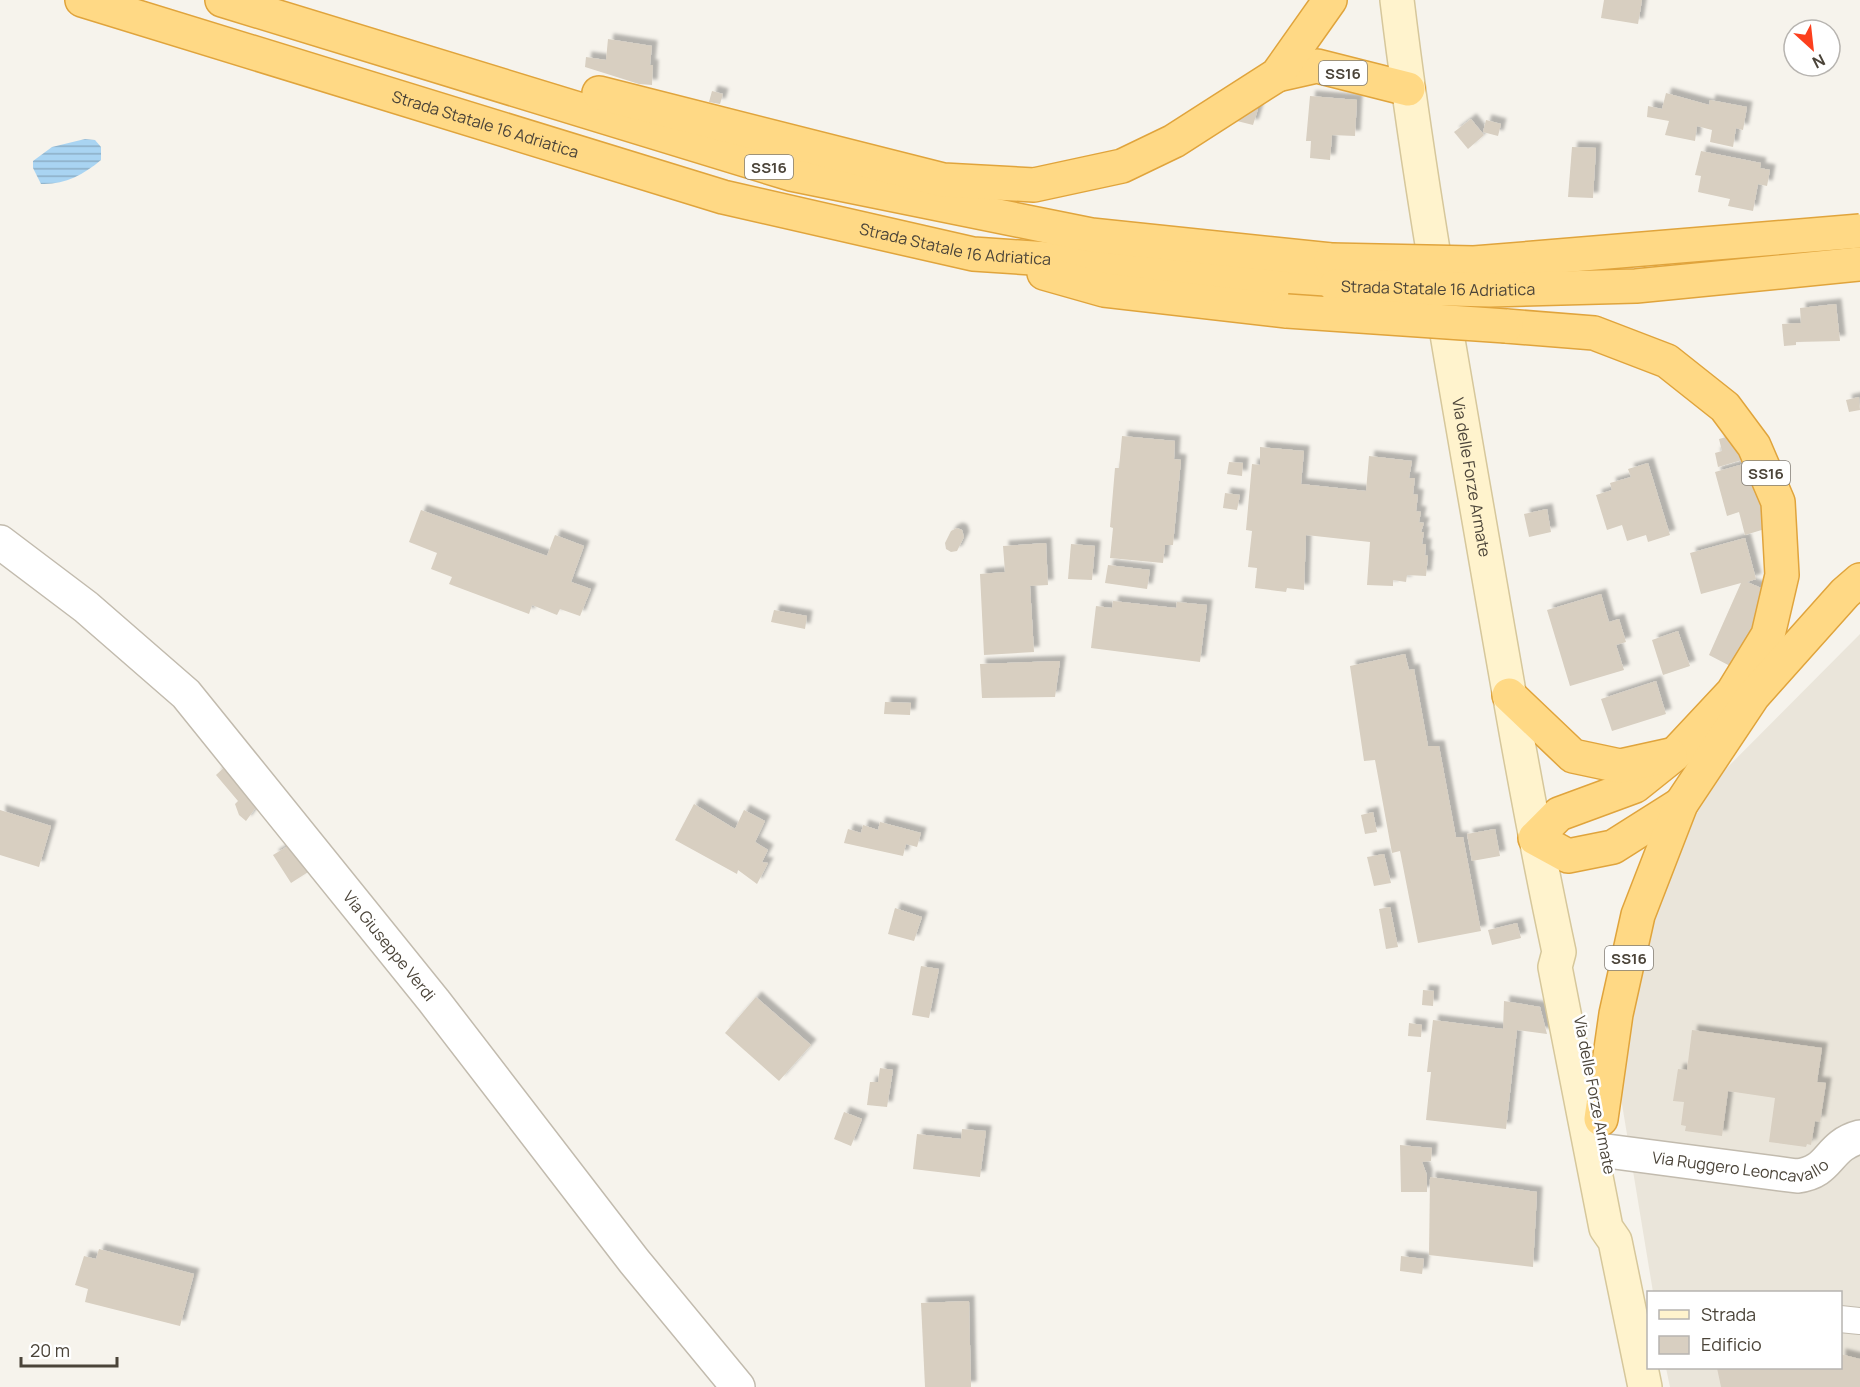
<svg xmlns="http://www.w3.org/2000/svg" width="1860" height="1387" font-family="Manrope,sans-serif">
	<defs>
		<pattern id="water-rules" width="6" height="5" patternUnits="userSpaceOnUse" patternTransform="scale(1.5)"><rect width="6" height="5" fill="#a9d4f2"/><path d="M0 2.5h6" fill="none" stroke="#8caec5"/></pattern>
		<filter id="shadow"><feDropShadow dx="5.5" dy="-5.5" stdDeviation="1.5" flood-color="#0004"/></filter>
	</defs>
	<rect width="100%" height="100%" fill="#f6f3ec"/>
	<polygon fill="#eae5da" points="1860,634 1860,1387 1670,1387 1666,1368 1840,1368 1840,1292 1653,1292 1603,989 1700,795"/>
	<path fill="url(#water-rules)" d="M85,139L95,140L101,147V160C83,175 64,185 41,184L33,168V161L52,147Z"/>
	<g fill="#d8cfc1" filter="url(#shadow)">
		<polygon points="1604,0 1642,0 1638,24 1601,18"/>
		<polygon points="608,39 652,46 650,65 653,65 652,85 639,84 585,67 586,57 606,60"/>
		<polygon points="712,91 723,94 720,104 709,102"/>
		<polygon points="1666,93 1709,105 1710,100 1747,107 1743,130 1736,128 1733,147 1710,142 1712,130 1697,126 1695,141 1665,135 1669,121 1647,117 1648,106 1662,109"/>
		<polygon points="1310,96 1357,100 1355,136 1332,135 1330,160 1310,158 1311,141 1306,141"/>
		<polygon points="1251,105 1258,109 1253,125 1229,119"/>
		<polygon points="1471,119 1484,135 1468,149 1454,132"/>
		<polygon points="1486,120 1501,124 1498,136 1483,132"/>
		<polygon points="1572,147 1596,148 1593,198 1568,197"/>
		<polygon points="1701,151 1761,163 1760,168 1770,170 1767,186 1758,184 1753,211 1728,206 1730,199 1698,192 1701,176 1695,175"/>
		<polygon points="1836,304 1840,341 1796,342 1796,345 1784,346 1782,324 1801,323 1800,308"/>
		<polygon points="1859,397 1860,410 1849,412 1846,400"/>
		<polygon points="1122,436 1175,441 1174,459 1181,460 1173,545 1165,545 1163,563 1110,558 1113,528 1110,527 1115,468 1119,468"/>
		<polygon points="1730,436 1742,460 1718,467 1715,453 1722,451 1719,439"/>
		<polygon points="1260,447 1304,451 1301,484 1366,491 1369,456 1412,461 1409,478 1415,478 1413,494 1418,495 1416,511 1421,512 1419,522 1424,523 1421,532 1424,532 1422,544 1426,544 1425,555 1428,556 1426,576 1407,575 1406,582 1393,580 1393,586 1367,585 1370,542 1306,535 1304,590 1287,588 1286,592 1255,588 1257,568 1248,567 1252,531 1246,530 1252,464 1260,465"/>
		<polygon points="1229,462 1243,463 1242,476 1227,474"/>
		<polygon points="1648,463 1670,535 1648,542 1646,535 1627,541 1622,525 1607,530 1596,495 1612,490 1610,483 1631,477 1628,469"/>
		<polygon points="1747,463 1763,505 1760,506 1765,529 1745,535 1739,512 1727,516 1715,472"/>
		<polygon points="1225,493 1240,495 1237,510 1223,508"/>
		<polygon points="1547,509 1551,532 1529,537 1524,514"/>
		<polygon points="421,510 547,556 555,535 584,546 571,582 591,589 580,616 560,609 557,615 532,605 529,614 449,584 452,577 431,569 437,553 409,542"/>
		<polygon points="957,528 962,530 964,537 957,551 951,552 946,549 945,543 951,531"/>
		<polygon points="1745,538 1756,579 1747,582 1766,590 1760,616 1732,667 1709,655 1741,583 1701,594 1690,553"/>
		<polygon points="1046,543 1048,585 1030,586 1034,652 984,655 980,574 1005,572 1003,546"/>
		<polygon points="1071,544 1095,546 1092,580 1068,579"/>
		<polygon points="1108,565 1150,570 1147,589 1105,583"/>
		<polygon points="1601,594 1609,622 1619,619 1626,642 1616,645 1624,670 1570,686 1547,610"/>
		<polygon points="1113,601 1176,608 1177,602 1207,605 1200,662 1091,648 1096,606 1112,608"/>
		<polygon points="774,610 807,616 805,629 771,622"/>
		<polygon points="1678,631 1690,666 1663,675 1652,640"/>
		<polygon points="1405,654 1409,670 1414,669 1428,746 1439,746 1456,837 1463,837 1481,931 1418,943 1400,851 1392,853 1375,760 1364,761 1350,666"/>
		<polygon points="1060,661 1055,697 982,698 980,664"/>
		<polygon points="1656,681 1666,714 1612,731 1601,699"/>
		<polygon points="885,702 911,703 910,715 884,714"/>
		<polygon points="232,760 264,796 246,821 239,815 235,804 238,801 216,775"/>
		<polygon points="694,804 735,829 744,810 765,821 755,842 768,850 762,862 768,863 757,884 738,870 737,874 675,840"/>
		<polygon points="0,810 51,826 39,867 0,855"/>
		<polygon points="1373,812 1377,832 1365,834 1361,815"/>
		<polygon points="880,822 921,833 917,847 906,844 903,856 844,843 848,829 861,833 863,825 878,830"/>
		<polygon points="1495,829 1500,856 1472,861 1467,834"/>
		<polygon points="298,840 316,867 291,883 273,855"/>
		<polygon points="1384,854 1391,883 1374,886 1367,857"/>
		<polygon points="1390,907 1398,947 1386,949 1379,909"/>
		<polygon points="895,908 922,917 914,941 888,934"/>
		<polygon points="1517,923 1521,938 1492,945 1488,930"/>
		<polygon points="921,966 939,969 929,1018 912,1015"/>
		<polygon points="1423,990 1434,991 1433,1006 1422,1005"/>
		<polygon points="756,997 811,1045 779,1081 725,1033"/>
		<polygon points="1504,1001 1540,1007 1547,1034 1517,1030 1506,1129 1426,1120 1431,1072 1427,1072 1433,1020 1503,1029"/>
		<polygon points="1409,1023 1422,1025 1421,1037 1408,1036"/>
		<polygon points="1692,1030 1822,1048 1817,1082 1826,1083 1820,1122 1815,1121 1811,1145 1807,1144 1806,1147 1769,1142 1775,1098 1728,1091 1722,1136 1685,1131 1686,1126 1681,1125 1684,1102 1673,1101 1678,1069 1687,1070"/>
		<polygon points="880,1068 893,1070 887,1107 867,1105 870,1082 878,1082"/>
		<polygon points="844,1112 862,1119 851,1146 834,1139"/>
		<polygon points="962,1129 986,1131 980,1177 913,1169 917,1134 961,1139"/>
		<polygon points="1400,1145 1432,1148 1431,1161 1422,1162 1427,1175 1427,1192 1401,1192"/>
		<polygon points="1430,1177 1537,1192 1533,1267 1429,1255"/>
		<polygon points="99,1249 194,1274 180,1326 85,1302 88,1289 75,1285 84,1256 96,1259"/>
		<polygon points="1401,1256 1424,1259 1422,1274 1400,1271"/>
		<polygon points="969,1301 971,1387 925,1387 921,1303"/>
		<polygon points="1840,1354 1860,1359 1860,1387 1721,1387 1717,1368 1840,1368"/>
	</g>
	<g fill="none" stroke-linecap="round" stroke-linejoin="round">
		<g stroke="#c2bbae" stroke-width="28">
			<polyline id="pedestrian" points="1840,1319 1860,1321"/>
		</g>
		<g stroke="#c2bbae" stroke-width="36">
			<g id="minor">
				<path id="s1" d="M0,542L86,607L186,694L434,1001L634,1261L738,1387"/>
				<path id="s2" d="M1607,1151L1797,1176C1832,1172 1826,1146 1860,1137"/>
			</g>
		</g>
		<g stroke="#d6c79b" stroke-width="36">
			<g id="secondary">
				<path id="s3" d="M1397,0C1416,159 1444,317 1471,474C1499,634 1525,793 1559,952L1555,967L1606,1228L1615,1241L1645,1387"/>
			</g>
		</g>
		<g stroke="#e0a43c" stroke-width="36">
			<g id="trunk">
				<path id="s4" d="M82,0L723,197L973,254L1078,261L1336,286"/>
				<polyline points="222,0 791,174 1091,235 1331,260"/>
				<polyline points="1277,75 1317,66 1408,89"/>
				<polyline points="599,93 943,180 1034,185 1122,166 1174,141 1277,75 1330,0"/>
				<polyline points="1044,273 1104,290 1287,311"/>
				<polyline points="1506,326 1594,333 1667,361 1725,407 1754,446 1778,502 1782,575 1768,635 1733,692 1675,754 1635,786 1559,814 1535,838 1568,856 1613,847 1681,804"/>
				<polyline points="1509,695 1573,756 1620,766 1670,755"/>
				<polyline points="1601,1119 1616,1014 1638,915 1681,804 1753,696 1845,593 1860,580"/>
			</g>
		</g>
		<use href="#pedestrian" stroke="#fff" stroke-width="26"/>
		<use href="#minor" stroke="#fff" stroke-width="33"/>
		<use href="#secondary" stroke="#fff3cd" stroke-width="33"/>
		<use href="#trunk" stroke="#ffd985" stroke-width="33"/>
		<g stroke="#e0a43c" stroke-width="36" stroke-linecap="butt">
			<g id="trunk-bridge">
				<polyline points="1331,260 1474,263 1860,231"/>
				<path id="s5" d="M1336,286L1490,290L1636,286L1860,264"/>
				<polyline points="1287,311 1506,326"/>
			</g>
		</g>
		<use href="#trunk-bridge" stroke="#ffd985" stroke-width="33"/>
	</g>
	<g text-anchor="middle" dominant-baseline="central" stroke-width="5" stroke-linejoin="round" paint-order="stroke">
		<g fill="#fff" stroke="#817c74" stroke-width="1.5">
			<rect x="1319" y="61" width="48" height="24" rx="4.5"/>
			<rect x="745" y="155" width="48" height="24" rx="4.5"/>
			<rect x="1742" y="461" width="48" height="24" rx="4.5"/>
			<rect x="1605" y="946" width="48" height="24" rx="4.5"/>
		</g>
		<g font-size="15" font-weight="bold" fill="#4b4439">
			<text x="1343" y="73">SS16</text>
			<text x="769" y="167">SS16</text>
			<text x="1766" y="473">SS16</text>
			<text x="1629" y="958">SS16</text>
		</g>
		<g font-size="16" fill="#4b4439" stroke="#fff">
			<text stroke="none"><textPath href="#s4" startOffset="422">Strada Statale 16 Adriatica</textPath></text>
			<text stroke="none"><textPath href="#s4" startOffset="908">Strada Statale 16 Adriatica</textPath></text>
			<text stroke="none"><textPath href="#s5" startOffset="102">Strada Statale 16 Adriatica</textPath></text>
			<text stroke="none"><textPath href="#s3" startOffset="483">Via delle Forze Armate</textPath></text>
			<text stroke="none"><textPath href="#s1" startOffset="564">Via Giuseppe Verdi</textPath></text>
			<text transform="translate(1595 1095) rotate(79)">Via delle Forze Armate</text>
			<text stroke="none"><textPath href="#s2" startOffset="135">Via Ruggero Leoncavallo</textPath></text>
		</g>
	</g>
	<rect x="1647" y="1291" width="195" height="78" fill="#ffffff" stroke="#b7b4b0" stroke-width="1.5"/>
	<rect x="1659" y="1310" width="30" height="9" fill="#fff3cd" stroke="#b7b4b0" stroke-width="1.5"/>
	<text x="1701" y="1321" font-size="18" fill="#4b4439">Strada</text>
	<rect x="1659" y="1336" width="30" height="18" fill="#d8cfc1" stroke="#b7b4b0" stroke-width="1.5"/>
	<text x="1701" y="1351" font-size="18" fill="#4b4439">Edificio</text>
	<g transform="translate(1812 48) rotate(153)"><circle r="28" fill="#ffffff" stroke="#b7b4b0" stroke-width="1.5"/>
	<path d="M0-4.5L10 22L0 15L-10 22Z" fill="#fc3f1d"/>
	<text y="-9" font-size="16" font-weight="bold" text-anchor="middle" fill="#4b4439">N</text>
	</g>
	<path d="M21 1357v9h96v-9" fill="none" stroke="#4b4439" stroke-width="3"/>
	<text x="30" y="1357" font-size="18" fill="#4b4439" stroke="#ffffff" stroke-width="4.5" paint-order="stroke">20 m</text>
</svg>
